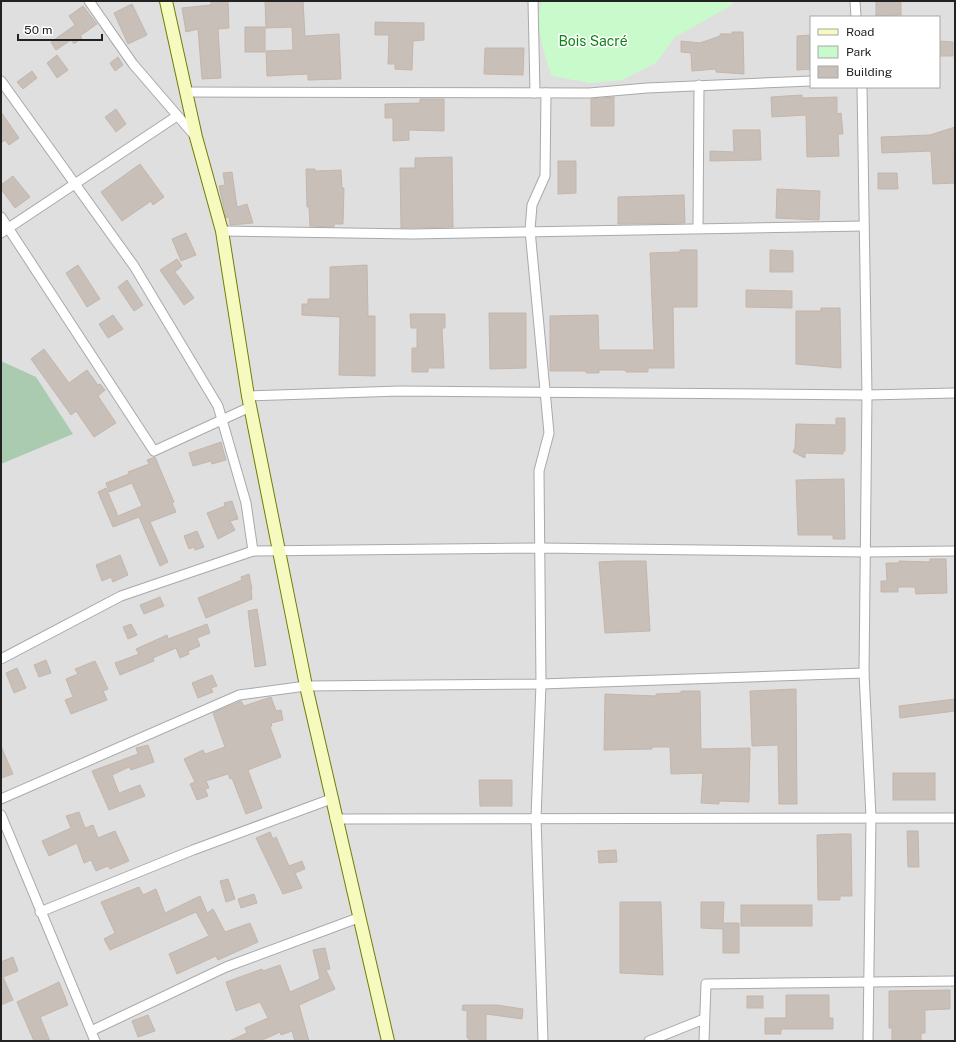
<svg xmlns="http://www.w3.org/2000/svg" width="956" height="1042" font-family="'Public Sans',sans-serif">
	<rect width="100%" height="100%" fill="#f2efe9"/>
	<path fill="#e0dfdf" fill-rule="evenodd" d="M1,1H955V1041H1ZM811,17H939V87H811Z"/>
	<polygon fill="#aacbaf" points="1,361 36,377 73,434 1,464"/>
	<path fill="#c8facc" d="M542,1H733L732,5L675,37L656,63L622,80L590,83L552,76C544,56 534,21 542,1Z"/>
	<g fill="#c7bfb8" stroke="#c4b6ab">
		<polygon points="211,1 228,1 229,28 218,29 221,78 202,79 198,29 186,32 182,8 211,5"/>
		<polygon points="265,1 303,1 305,36 339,34 341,79 308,80 308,74 267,76 266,51 293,50 292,27 266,28"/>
		<polygon points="876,1 901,1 901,15 876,16"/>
		<polygon points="132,4 147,35 128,44 114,13"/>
		<polygon points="83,6 97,24 80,36 82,38 74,44 71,40 56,50 51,42 75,25 69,16"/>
		<polygon points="375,22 424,23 424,40 413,41 412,70 395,69 395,64 388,64 389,35 375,35"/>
		<rect x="245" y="27" width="20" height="25"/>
		<polygon points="732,32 743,32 744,74 716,72 716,69 692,71 691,53 681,52 681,41 700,43 720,36 720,34 732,34"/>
		<polygon points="811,35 811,69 797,70 797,36"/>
		<polygon points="939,41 953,42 953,56 939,56"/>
		<polygon points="485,48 524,48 523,75 484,74"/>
		<polygon points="57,55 68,70 57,78 47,63"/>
		<polygon points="118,57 123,65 115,71 110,63"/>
		<polygon points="32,71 37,78 23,89 17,82"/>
		<polygon points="802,95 802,98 837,97 837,114 841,113 843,134 838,134 839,156 807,157 806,115 772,117 771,97"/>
		<polygon points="614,97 614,126 591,126 591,99"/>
		<polygon points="420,99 444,99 444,131 409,130 409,140 393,141 393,118 385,118 385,104 420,103"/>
		<polygon points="116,109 126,124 116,132 105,117"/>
		<polygon points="1,112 19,138 9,145 5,140 1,143"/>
		<polygon points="955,127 955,144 953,146 955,183 933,184 931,151 882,153 881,137 930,135"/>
		<polygon points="733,130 760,130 761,160 710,161 710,151 734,152"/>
		<polygon points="452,157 453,227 401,228 400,168 415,168 415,158"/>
		<polygon points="558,161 576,161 576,193 558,194"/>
		<polygon points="140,164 164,197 153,205 151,201 122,221 101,192"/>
		<polygon points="306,169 315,169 315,171 341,170 342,188 344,188 343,224 334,224 334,227 310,226 309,207 307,207"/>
		<polygon points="232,172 237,207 247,204 253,223 230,225 229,217 226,218 219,186 225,185 223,173"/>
		<polygon points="878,173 897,173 898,189 878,189"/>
		<polygon points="13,176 30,197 15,208 1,189 1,185"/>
		<polygon points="777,189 820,191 819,220 776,218"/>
		<polygon points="684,195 685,223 618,224 618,197"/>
		<polygon points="186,233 196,255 181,261 172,239"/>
		<polygon points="680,250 697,250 697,307 673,307 674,368 648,368 648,372 626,372 626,370 599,370 599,373 586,373 586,371 550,371 550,316 598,315 599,350 654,350 650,253 680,252"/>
		<polygon points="770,250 793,251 793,272 770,272"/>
		<polygon points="177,259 182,266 175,272 194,298 184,305 160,270"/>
		<polygon points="78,265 100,299 87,307 66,273"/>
		<polygon points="367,265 368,316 375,316 375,376 339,375 340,317 302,315 302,304 308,304 308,299 330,299 330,267"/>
		<polygon points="127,280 143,305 134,311 118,287"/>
		<polygon points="746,290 792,291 792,308 746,307"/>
		<polygon points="821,308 840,308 841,368 796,364 796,311 821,311"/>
		<polygon points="489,313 526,313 526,368 490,369"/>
		<polygon points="410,314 445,314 445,328 442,328 444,368 428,368 428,372 412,372 412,348 417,348 417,328 411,328"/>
		<polygon points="113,315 123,329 108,338 99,324"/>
		<polygon points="44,349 69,383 87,370 98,385 100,384 105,390 98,396 116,423 94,437 76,411 71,415 31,359"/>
		<polygon points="836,418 845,418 845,451 843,451 843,454 805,453 805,458 793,452 795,448 796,424 836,425"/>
		<polygon points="221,442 226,460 212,464 211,461 193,466 189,453"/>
		<polygon points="155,457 174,502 172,503 176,512 150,522 168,562 160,566 139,517 113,527 98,492 106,488 118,516 142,506 132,483 109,492 106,483 129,474 128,472 149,464 147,460"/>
		<polygon points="844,479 845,539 833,539 833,535 798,535 796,480"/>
		<polygon points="232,501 238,519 230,521 235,530 218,539 207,513 225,506 224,503"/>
		<polygon points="197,531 204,547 195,550 194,547 189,549 184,536"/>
		<polygon points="120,555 128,575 113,582 111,577 102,581 96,565"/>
		<polygon points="930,559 946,559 947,593 916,594 915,587 898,587 898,592 881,592 881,581 887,581 886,563 899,563 899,561 930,562"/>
		<polygon points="618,561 646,561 650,631 605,633 599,562"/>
		<polygon points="249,574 252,589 251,589 252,599 206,618 198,598 242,580 241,577"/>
		<polygon points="160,597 164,606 144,614 140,605"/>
		<polygon points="257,609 266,665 255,667 248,611"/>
		<polygon points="131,624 137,635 128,639 123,627"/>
		<polygon points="207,624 210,633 197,638 200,646 188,651 189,654 180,658 176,648 153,658 154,661 120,675 115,663 139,654 136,649 167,635 168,639"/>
		<polygon points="46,660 51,673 39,677 34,665"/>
		<polygon points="95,661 108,689 103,691 107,700 71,714 65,700 73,697 66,679 78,674 75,669"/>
		<polygon points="17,668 26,688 14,693 6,673"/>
		<polygon points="212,675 217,686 211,688 213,692 198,698 192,683"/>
		<polygon points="796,689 797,804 779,804 778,745 752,746 750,691"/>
		<polygon points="681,691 700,691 701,749 750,748 749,802 719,801 719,804 701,803 703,773 671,774 670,747 652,747 652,749 604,750 605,694 656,696 656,694 681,693"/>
		<polygon points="271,697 276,711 281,710 283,720 271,723 272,726 270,727 281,757 248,770 262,808 246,814 232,778 230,779 228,774 206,781 209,788 205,789 208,796 197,800 190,784 195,782 184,759 203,750 205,754 225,747 213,713 241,701 244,706"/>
		<polygon points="955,699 955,711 900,718 899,706"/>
		<polygon points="148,745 154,762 131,770 129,767 112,775 119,793 140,785 145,796 109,810 92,771 138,754 136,748"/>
		<polygon points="1,746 13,774 1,778"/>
		<rect x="893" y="773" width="42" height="27"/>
		<polygon points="479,780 512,780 512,806 480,806"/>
		<polygon points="79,812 85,828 93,825 98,838 115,831 129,861 110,869 108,866 96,871 91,860 84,863 77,843 49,856 42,841 71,828 66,816"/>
		<polygon points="907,831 918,831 919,867 908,867"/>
		<polygon points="270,832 273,839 276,837 289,866 302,861 305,869 295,873 302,888 283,894 256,838"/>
		<polygon points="841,834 851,834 852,896 840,896 840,900 818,900 817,835"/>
		<polygon points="616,850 617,862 599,863 598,851"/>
		<polygon points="228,879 235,899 226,902 220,881"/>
		<polygon points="139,887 143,895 156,889 165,913 200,896 207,913 213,909 225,932 250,923 258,942 218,960 216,956 177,974 169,954 209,936 196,912 110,950 104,939 115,933 101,902"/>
		<polygon points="254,894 257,903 241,908 238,899"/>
		<polygon points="620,902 661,902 663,975 620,973"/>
		<polygon points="701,902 724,902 723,923 739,923 739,953 723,953 723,929 701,928"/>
		<rect x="741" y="905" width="71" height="21"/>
		<polygon points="325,948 330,969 326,970 335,989 299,1005 309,1041 295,1041 292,1031 281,1035 280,1032 260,1041 229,1041 247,1033 245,1028 268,1018 260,1002 236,1011 226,982 262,969 263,971 280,965 290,992 320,979 313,950"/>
		<polygon points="13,957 18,971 3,977 13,1000 1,1005 1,962"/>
		<polygon points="59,982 68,1005 40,1017 50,1041 34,1041 17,1002"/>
		<polygon points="950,990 950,1009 925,1010 925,1033 921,1033 921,1041 892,1041 892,1028 889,1028 889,991"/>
		<polygon points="786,995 829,995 829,1018 833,1018 833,1029 781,1029 781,1034 765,1034 765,1018 786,1018"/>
		<rect x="747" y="996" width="16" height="12"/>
		<polygon points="463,1005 497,1005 523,1009 522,1019 486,1014 486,1041 469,1041 469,1038 467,1038 467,1011 462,1010"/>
		<polygon points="148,1015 155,1031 138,1037 132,1021"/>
	</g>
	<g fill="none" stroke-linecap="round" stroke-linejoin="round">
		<g stroke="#a9a9a9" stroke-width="11">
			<g id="street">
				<polyline points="89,1 133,64 195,136"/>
				<polyline points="533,1 535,93"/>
				<polyline points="855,1 856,17"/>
				<polyline points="1,81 134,266 218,406 246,503 253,551"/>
				<polyline points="862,87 867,395 864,673 871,817 868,1041"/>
				<polyline points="186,92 589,93 647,88 811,81"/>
				<polyline points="1,217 154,451 250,407"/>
				<polyline points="698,228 699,85"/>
				<polyline points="222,231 412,234 864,226"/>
				<polyline points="1,233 177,116"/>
				<polyline points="248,396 400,391 867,395 955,393"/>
				<polyline points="1,659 121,596 253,551 540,548 865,552 955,551"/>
				<polyline points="1,799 239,695 306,686 541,684 864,673"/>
				<polyline points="1,815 95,1041"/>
				<polyline points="335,819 955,818"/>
				<polyline points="40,912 193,850 331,799"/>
				<polyline points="91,1031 226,967 358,918"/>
				<polyline points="543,1041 536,818 541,684 539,471 549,433 530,230 532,205 545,176 546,93"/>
				<polyline points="649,1041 704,1019"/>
				<polyline points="704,1041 706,984 955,981"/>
			</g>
		</g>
		<g stroke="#707d05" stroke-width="14">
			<polyline id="secondary" points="166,1 196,137 222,231 248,396 306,686 388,1041"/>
		</g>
		<use href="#street" stroke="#fff" stroke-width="9"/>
		<use href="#secondary" stroke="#f7fabf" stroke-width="12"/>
	</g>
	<g text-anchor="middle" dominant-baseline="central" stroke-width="3" stroke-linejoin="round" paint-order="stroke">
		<g font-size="14" fill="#0c8416" stroke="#fff">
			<text x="593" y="41">Bois Sacré</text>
		</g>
	</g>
	<rect width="956" height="1042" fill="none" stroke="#222222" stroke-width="4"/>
	<rect x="810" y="16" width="130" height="72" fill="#ffffff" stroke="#a7a7a7"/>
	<rect x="818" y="29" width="20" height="6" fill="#f7fabf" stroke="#a7a7a7"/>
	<text x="846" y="36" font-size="12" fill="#222222">Road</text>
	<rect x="818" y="46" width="20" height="12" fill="#c8facc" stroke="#a7a7a7"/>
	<text x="846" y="56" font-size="12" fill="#222222">Park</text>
	<rect x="818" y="66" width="20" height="12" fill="#c7bfb8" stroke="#a7a7a7"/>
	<text x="846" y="76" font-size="12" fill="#222222">Building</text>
	<path d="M18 34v6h84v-6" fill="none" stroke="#222222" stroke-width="2"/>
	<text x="24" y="34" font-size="12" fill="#222222" stroke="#ffffff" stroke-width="3" paint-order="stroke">50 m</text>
</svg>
